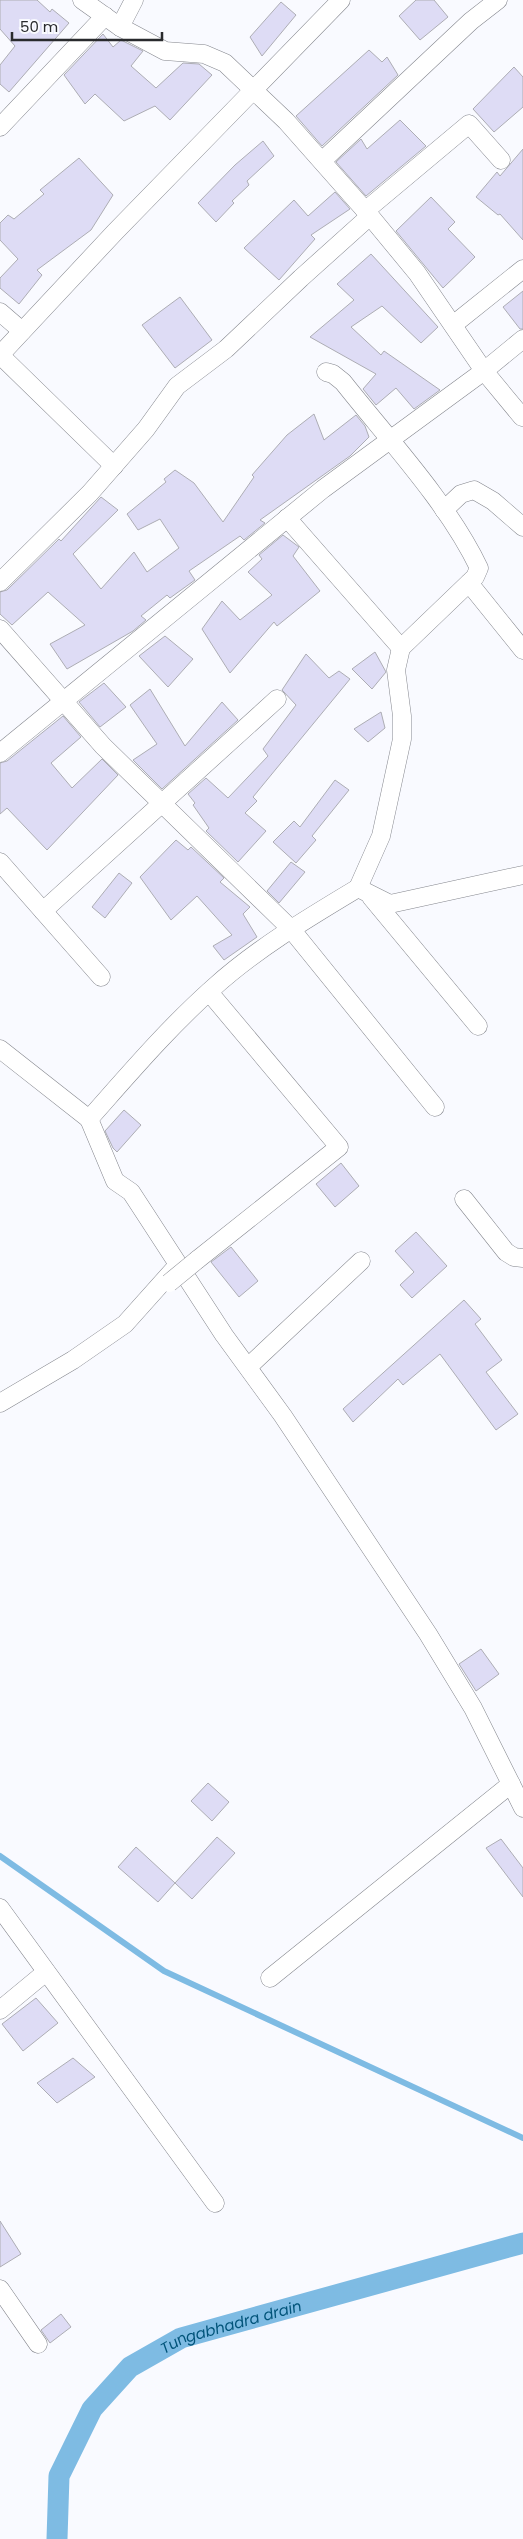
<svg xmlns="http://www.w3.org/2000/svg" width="523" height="2539" font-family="Poppins,sans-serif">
	<rect width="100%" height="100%" fill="#f9faff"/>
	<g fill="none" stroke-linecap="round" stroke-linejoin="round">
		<polyline stroke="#7ebbe3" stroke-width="6" points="0,1856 164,1971 523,2138"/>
		<path stroke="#7ebbe3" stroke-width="21" id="s1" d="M57,2539L59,2476L92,2409L130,2367L181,2338L523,2243"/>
	</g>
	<g fill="#dedcf5" stroke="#adadb4">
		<polygon points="0,0 37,0 50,12 52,9 69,23 9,92 0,84 0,65 15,46 0,29"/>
		<polygon points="416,0 434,0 448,17 420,40 399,16"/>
		<polygon points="281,2 296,15 262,56 250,37"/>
		<polygon points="103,34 113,47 121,40 143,51 131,66 156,88 183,63 199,64 212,75 170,120 155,106 124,121 95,94 85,104 64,75"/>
		<polygon points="369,50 382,62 387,57 398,75 322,146 296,116"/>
		<polygon points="514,67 523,77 523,107 494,132 473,109"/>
		<polygon points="400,120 426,146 366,196 336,162 361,139 367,149"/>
		<polygon points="263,141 274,156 247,181 249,185 232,201 234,203 216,222 198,203 235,165"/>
		<polygon points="523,149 523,240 500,214 498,215 476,197 497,172 500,176"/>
		<polygon points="79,158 113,195 91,230 37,270 42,275 19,304 0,288 0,278 18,259 0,240 0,223 8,215 14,219 44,194 40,190"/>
		<polygon points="335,192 350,209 311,235 315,239 279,280 244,248 294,200 308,216"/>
		<polygon points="431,197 455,222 448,229 475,257 443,288 396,231"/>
		<polygon points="371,254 438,327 421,343 382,306 351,327 381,355 384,351 440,390 414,409 396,388 376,405 363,389 376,374 310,337 354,300 337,284"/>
		<polygon points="523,291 523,329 520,329 503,307"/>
		<polygon points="180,297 212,340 175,368 142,325"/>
		<polygon points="314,414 324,440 356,415 365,426 369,437 350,456 260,520 265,523 244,540 240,536 189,571 195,580 170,598 167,595 141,616 146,620 133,631 67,669 50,644 85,625 48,592 12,625 0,614 0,592 7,590 59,539 61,541 101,497 118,510 73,554 101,589 134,552 147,572 179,548 160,519 138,530 127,514 166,482 164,479 175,470 194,483 223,522 254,477 252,475 287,435"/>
		<polygon points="283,535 299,547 293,556 320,591 277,626 274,622 230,673 202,629 222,601 240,620 272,595 248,572 262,559 259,555"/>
		<polygon points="165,636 193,659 168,687 139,656"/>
		<polygon points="375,652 386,672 372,689 352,669"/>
		<polygon points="306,654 329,678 339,671 350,679 253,797 257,801 245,813 266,831 238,862 206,831 209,828 193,805 195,803 188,794 206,778 228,798 268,756 263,749 296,705 282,690"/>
		<polygon points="104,683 126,707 100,727 79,702"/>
		<polygon points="150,689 185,746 222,702 238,720 162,789 133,760 157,744 130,705"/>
		<polygon points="381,712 385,728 368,742 354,729"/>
		<polygon points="63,716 81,737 51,763 72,788 102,759 118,775 47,850 7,808 0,814 0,763 7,761"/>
		<polygon points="335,780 349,790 312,836 316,840 296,863 273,842 294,821 300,827"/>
		<polygon points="176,840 188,850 191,847 224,878 220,882 250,907 243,914 257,937 224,960 213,946 232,935 197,896 171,920 140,877"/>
		<polygon points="291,862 305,872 279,903 267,891"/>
		<polygon points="119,873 132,883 105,918 92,907"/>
		<polygon points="124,1110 141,1125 117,1152 113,1148 105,1131"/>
		<polygon points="341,1163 359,1186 335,1207 316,1184"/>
		<polygon points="416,1232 447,1266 412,1298 400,1285 414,1272 395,1251"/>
		<polygon points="231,1247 258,1281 239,1297 211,1262"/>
		<polygon points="464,1300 481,1319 475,1324 502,1360 486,1372 518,1414 496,1430 440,1354 403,1385 398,1379 353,1422 343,1409"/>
		<polygon points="481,1649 499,1674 476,1691 459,1664"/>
		<polygon points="208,1783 229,1802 212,1821 191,1801"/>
		<polygon points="217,1837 235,1853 192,1899 175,1883"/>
		<polygon points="501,1839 523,1868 523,1897 486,1848"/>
		<polygon points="136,1847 175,1883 158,1902 118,1867"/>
		<polygon points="36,1998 58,2023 23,2051 2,2024"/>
		<polygon points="73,2058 95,2077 57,2103 37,2083"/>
		<polygon points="0,2221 21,2254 0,2267"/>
		<polygon points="61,2314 71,2327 50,2343 41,2330"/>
	</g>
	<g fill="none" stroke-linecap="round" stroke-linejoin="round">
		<g stroke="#84868d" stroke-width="19">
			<g id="street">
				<polyline points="120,27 134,0"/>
				<polyline points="0,127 105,16"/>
				<polyline points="322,161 471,21 498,0"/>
				<polyline points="365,211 469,124 501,160"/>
				<polyline points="0,312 22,331"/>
				<polyline points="453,325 523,269"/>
				<polyline points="0,355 115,232 341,0"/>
				<polyline points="0,355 114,466"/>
				<path d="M326,372L333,374L343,382C388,439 448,503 479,568L475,577L401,648L396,670L402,716V739L381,836L358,888"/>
				<polyline points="522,417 484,371 523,339"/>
				<polyline points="444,510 461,494 474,490 493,501 523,527"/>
				<polyline points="287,518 401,648"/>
				<polyline points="0,582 90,493 146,429 177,386 226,349 301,278 370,216 286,121 225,63 204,54 165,51 120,27 82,0"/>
				<polyline points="469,583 523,650"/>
				<polyline points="0,629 103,746 291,929 435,1107"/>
				<polyline points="0,753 323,489 484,371 417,273 370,216"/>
				<polyline points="0,862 101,977"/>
				<polyline points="371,897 478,1026"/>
				<polyline points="43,911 277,699"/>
				<path d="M0,1049L89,1119C129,1074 168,1028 213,988C256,949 308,918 358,888L390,904L523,875"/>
				<polyline points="89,1119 115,1181 131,1192 146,1215 224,1335 283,1416 428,1634 473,1708 523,1808"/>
				<polyline points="464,1199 506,1252 514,1257 523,1258"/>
				<polyline points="197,1260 339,1147 209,992"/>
				<polyline points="248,1367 361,1261"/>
				<polyline points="0,1403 73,1360 125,1324 176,1267"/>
				<polyline points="0,1908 215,2203"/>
				<polyline points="270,1978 511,1784"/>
				<polyline points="0,2010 46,1972"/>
				<polyline points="0,2289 38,2344"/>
			</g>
		</g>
		<use href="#street" stroke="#fff" stroke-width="18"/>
		<g stroke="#84868d" stroke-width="19" stroke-linecap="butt">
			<polyline id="street-bridge" points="169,1283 197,1260"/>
		</g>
		<use href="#street-bridge" stroke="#fff" stroke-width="18"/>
	</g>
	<g text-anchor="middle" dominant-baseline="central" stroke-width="4" stroke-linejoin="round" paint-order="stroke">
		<g font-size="15" font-style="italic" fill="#02547a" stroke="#f9faff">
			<text stroke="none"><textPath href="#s1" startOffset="304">Tungabhadra drain</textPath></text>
		</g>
	</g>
	<path d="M12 32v8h150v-8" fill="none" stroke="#292a2d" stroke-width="2.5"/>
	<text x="20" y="32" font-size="15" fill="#292a2d" stroke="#f9faff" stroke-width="4" paint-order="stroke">50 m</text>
</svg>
